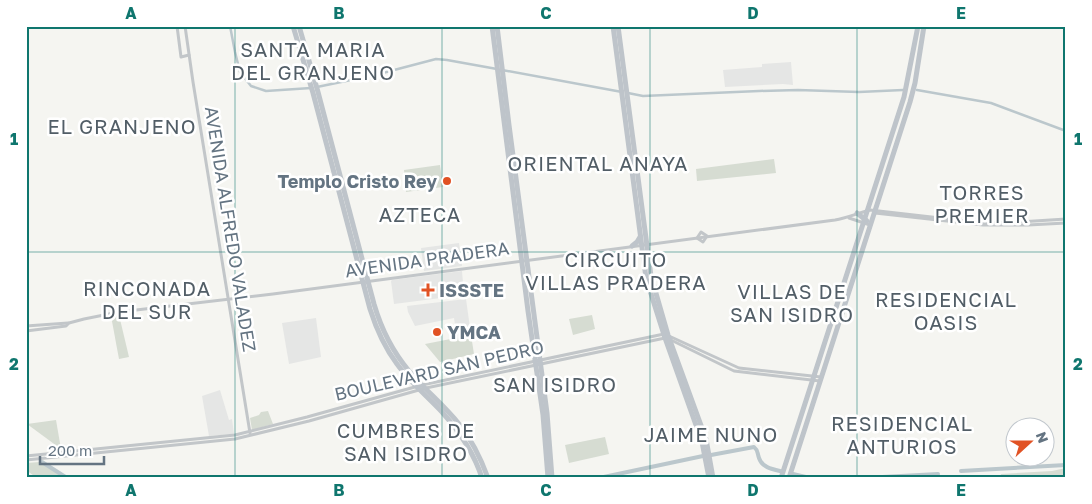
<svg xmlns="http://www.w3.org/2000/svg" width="1092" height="504" font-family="'Golos Text',sans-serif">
	<rect width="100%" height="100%" fill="#f5f5f1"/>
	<g fill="#e5e6e5">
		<polygon points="791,62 793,85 783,84 725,87 723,70 762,67 762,64"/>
		<polygon points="459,243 462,266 424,271 421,248"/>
		<polygon points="462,271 464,295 394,304 391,281 392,280"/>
		<polygon points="466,299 471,335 457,338 454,318 415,326 408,312 407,306"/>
		<polygon points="316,318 321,357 289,364 282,323"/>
		<polygon points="220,390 229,420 232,419 234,434 209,436 202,396"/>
	</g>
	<g fill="#d6dcd2">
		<polygon points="774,159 776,173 697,181 696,169"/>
		<polygon points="440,165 443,187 406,192 404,170"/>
		<polygon points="119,315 129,357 119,359 111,316"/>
		<polygon points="592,315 595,329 573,335 569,319"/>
		<polygon points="471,335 474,354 440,362 425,344"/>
		<polygon points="268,411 273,424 252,430 250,418 259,415 261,412"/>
		<polygon points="56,420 61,449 27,424"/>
		<polygon points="605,437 609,454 569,463 565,445"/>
		<polygon points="40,462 65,478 37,478 26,470 26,463"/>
		<polygon points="1066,468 1066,478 1000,478 1001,474 1052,471"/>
	</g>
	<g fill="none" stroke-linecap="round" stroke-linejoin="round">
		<g stroke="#bbc7cc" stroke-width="2.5">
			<polyline points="230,26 235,52 240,72 251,86 266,91 311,88"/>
			<polyline points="502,70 622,92"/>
			<polyline points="317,87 375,75 436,59 447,60 497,69"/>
			<polyline points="917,90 991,103 1066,131"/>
			<polyline points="628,93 643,96 759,91 798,90 859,92 903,90"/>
		</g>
		<g stroke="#bbc7cc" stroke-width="4">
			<path d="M711,455L754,447C758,450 757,452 759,458C762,467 771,469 780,471"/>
			<polyline points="42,462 67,478"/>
			<polyline points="961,471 1066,465"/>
			<polyline points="793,474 810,478"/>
			<polyline points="599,478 703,456"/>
			<polyline points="864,478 938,474"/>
		</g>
		<g stroke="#c2c6c9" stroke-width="3">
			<polyline points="177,26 181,57 189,55"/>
			<polyline points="185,26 193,82 250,433"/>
			<polyline points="875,213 983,225 1028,225 1066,223"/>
			<polyline points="849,218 870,225"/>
			<polygon points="701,232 707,236 703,242 697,238"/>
			<polyline points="26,326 68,323"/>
			<path d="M26,331L66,326L69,323L84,319L119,312L273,294L835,220C847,218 858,213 870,210L984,223L1019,222L1066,219"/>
			<polyline points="669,336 739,368 821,377"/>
			<polyline points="671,340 734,371 820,381"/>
			<polyline points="26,456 235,435 307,417 422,385 664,334"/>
			<polyline points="26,460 235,439 309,421 426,388 665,338"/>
		</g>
		<g stroke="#bec4ca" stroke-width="5">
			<path d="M293,26L313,93L370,309C376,328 385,348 397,364C410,382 427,396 442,412C459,431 474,453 482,478"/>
			<path d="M299,26L318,92L374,304C381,328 393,352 409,371C425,390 444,405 459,424C472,440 481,459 488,478"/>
			<polyline points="492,26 528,311 543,415 548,478"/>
			<polyline points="497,26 509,125 547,413 552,478"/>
			<polyline points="613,26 646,278 665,338 702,442 709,478"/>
			<polyline points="618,26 651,276 668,335 706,439 713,478"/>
			<polyline points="857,213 867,221"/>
			<polyline points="632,246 637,242 640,237"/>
			<polyline points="781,478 904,97 918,26"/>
			<polyline points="789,478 910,102 915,83 924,26"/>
		</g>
	</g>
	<path fill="none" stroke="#0f766e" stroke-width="1" stroke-opacity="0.55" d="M235,26V478M442,26V478M650,26V478M857,26V478M26,252H1066"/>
	<g fill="#e15224" stroke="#fff" stroke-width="2">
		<circle cx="447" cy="181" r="5"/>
		<path d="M425.5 282.5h5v5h5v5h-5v5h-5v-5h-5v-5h5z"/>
		<circle cx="437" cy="332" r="5"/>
	</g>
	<g text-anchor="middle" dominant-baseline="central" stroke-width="5" stroke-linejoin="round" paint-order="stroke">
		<g font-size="18" font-weight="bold" fill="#647482" stroke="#fff" text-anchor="start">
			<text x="437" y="181" text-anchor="end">Templo Cristo Rey</text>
			<text x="439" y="290">ISSSTE</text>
			<text x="447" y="332">YMCA</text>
		</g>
		<g font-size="18" fill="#647482" stroke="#fff">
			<text transform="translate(231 229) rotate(81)">AVENIDA ALFREDO VALADEZ</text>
			<text transform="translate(427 259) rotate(-8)">AVENIDA PRADERA</text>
			<text transform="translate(439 370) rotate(-13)">BOULEVARD SAN PEDRO</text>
		</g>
		<g font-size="20" letter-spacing="1" fill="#525e67" stroke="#fff">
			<text x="313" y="49">SANTA MARIA<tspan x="313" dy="23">DEL GRANJENO</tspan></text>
			<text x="122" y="126">EL GRANJENO</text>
			<text x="598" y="163">ORIENTAL ANAYA</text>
			<text x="982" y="192">TORRES<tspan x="982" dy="23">PREMIER</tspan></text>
			<text x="420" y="214">AZTECA</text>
			<text x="616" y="259">CIRCUITO<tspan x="616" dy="23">VILLAS PRADERA</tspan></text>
			<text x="147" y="288">RINCONADA<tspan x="147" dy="23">DEL SUR</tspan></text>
			<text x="792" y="291">VILLAS DE<tspan x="792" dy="23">SAN ISIDRO</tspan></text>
			<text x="946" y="299">RESIDENCIAL<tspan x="946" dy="23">OASIS</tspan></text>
			<text x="555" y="384">SAN ISIDRO</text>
			<text x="902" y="423">RESIDENCIAL<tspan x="902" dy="23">ANTURIOS</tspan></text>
			<text x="406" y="430">CUMBRES DE<tspan x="406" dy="23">SAN ISIDRO</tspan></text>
			<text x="711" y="434">JAIME NUNO</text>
		</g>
	</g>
	<rect width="1092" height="504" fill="none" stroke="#ffffff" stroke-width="55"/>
	<g transform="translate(1030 442) rotate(69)"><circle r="24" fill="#ffffff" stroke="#c1c7cd"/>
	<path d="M0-4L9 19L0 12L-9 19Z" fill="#e15224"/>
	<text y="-8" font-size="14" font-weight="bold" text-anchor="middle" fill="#647482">N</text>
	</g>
	<path d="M40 456v8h64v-8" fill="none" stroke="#647482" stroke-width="2.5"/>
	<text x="48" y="456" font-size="15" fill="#647482" stroke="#ffffff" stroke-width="4" paint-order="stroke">200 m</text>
	<rect x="28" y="28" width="1036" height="448" fill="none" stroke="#0f766e" stroke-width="2"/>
	<g font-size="16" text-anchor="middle" font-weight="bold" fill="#0f766e">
		<text x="131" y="19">A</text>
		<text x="339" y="19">B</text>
		<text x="546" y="19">C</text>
		<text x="753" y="19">D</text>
		<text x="961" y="19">E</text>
		<text x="14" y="145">1</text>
		<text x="1078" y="145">1</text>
		<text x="14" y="370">2</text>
		<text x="1078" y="370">2</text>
		<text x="131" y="496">A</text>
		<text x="339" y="496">B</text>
		<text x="546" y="496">C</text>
		<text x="753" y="496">D</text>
		<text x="961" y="496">E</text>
	</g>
</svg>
